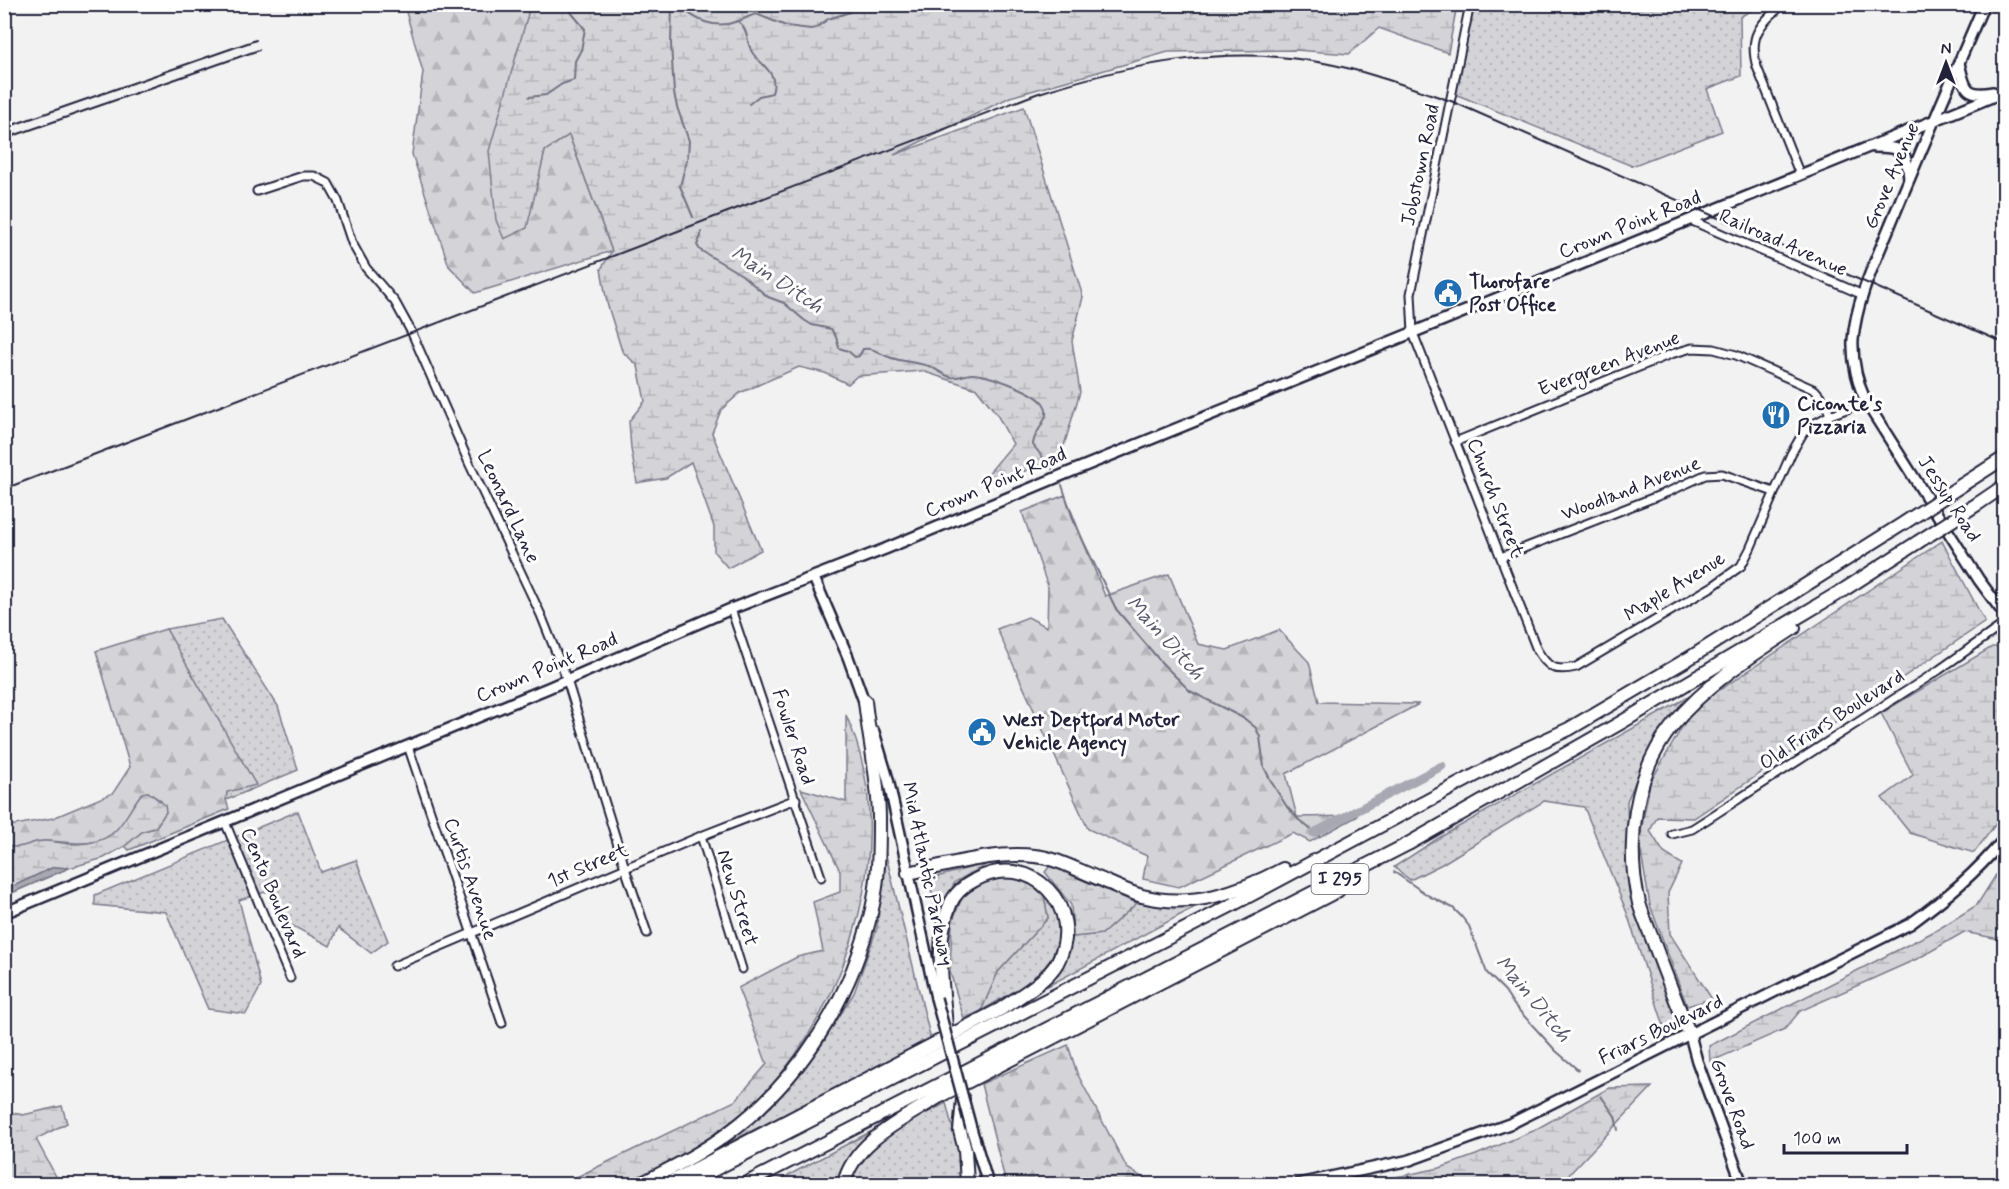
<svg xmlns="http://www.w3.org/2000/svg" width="2009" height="1189" font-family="Mynerve,sans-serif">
	<defs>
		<pattern id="grass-dots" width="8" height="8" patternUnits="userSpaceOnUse" patternTransform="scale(1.5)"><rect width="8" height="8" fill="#d3d3d8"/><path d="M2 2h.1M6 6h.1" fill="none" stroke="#b5b5ba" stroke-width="1.8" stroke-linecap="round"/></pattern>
		<pattern id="forest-firs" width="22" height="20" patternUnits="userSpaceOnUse" patternTransform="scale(1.5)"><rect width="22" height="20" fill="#d3d3d8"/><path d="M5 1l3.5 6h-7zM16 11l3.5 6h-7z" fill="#b5b5ba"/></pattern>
		<pattern id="wetland-marsh" width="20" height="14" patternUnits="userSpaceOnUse" patternTransform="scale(1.5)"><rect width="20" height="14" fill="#d3d3d8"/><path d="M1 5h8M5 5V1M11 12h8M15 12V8" fill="none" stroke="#b5b5ba"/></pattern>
	</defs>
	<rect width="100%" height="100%" fill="#f2f2f3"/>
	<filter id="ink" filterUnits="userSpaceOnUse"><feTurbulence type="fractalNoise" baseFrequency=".0167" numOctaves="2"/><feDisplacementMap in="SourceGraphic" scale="12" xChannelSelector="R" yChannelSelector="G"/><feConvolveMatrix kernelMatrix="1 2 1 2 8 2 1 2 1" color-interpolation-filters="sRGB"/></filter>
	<g filter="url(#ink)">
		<g fill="url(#grass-dots)" stroke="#7a7a8a" stroke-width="1.5">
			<polygon points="1467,5 1760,5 1740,17 1741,76 1707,89 1722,131 1632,166 1450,92"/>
			<polygon points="222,619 278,706 298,770 226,800 227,792 255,784 166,629"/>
			<polygon points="1690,696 1656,735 1627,801 1629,893 1678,1023 1664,1026 1627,913 1584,807 1544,801 1442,864 1410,880 1394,867 1437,839"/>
			<polygon points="298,811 321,872 356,860 388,941 371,953 338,928 330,946 291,925 272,890 239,900 261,986 246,1014 208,1009 166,912 95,905 95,895"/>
			<polygon points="884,847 931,1040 718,1148 772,1105 822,1044 854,993 877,928"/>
			<polygon points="991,862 955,882 937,917 929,879"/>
			<polygon points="1043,890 1058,909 1059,938 1051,959 1035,979 981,1011 998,972 1048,918"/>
			<polygon points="1137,903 1199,905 1048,986 1073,937 1102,934"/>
			<polygon points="946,1103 960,1156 962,1184 851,1184 850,1178 874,1147 890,1132"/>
			<polygon points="870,1132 847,1160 838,1184 772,1184"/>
		</g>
		<g fill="url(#forest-firs)" stroke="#7a7a8a" stroke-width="1.5">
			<polygon points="404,5 528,5 526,228 545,151 569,135 612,251 475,293 449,266 412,154 423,72"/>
			<polygon points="1065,495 1105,596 1169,574 1198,644 1227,650 1279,630 1309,662 1319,702 1419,704 1286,774 1297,817 1358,816 1310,842 1293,833 1179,887 1143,879 1147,856 1088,829 997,629 1028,617 1047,627 1048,587 1022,512"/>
			<path d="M166,629L256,785L227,792L226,800L229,809L129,850L125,846L143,831L155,828L166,812L161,801L148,792L142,793C133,804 128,817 119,828C101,851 69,841 45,841C28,841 24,851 5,845L4,827L53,818L113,793L130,767L96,651Z"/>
			<polygon points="1068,1045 1077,1073 1127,1168 1153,1184 1006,1184 981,1084"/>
		</g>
		<g fill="url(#wetland-marsh)" stroke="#7a7a8a" stroke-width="1.5">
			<polygon points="1411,5 1420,12 1436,7 1437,5 1457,5 1448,53 1379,28 1349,54 1295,50 1168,52 1010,97 894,155 1024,107 1083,297 1072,341 1080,392 1061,456 1011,477 987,475 1013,444 996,413 977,389 922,371 857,376 848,384 825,373 799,367 740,393 721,410 712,433 761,550 728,568 714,552 714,527 691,462 666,478 637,483 631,449 629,421 645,401 638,366 622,351 607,303 601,269 612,251 569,135 545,151 527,228 504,239 496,220 489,151 530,7 528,5"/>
			<polygon points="1942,541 1985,622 1694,818 1657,817 1650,831 1664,853 1682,864 1668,893 1670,934 1712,999 1687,1006 1650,905 1639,842 1650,783 1693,708"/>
			<polygon points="1992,647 2004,647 2004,813 1974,853 1910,833 1882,798 1913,775 1881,713"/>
			<path d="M846,715C902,837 851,1002 762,1096C756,1103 748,1108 741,1114C719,1131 702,1144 677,1157C665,1163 637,1182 625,1184C612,1188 577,1184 562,1184L735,1101L767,1064L738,988L797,957L823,951L813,902L840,892V871L801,789L846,802Z"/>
			<path d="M148,792L165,805L166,812L155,828L143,831L125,846L104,858L69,868L54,867L5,890L4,845C26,851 28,841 45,841C56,841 66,845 77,844C121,842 120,821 142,793Z"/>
			<polygon points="2004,862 2004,940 1964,932 1919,958 1800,1011 1785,1029 1710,1062 1709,1046 1937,930 1977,905"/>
			<polygon points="1050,866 1137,903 1102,934 1073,937 1071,905 1045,872"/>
			<polygon points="996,876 1020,879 1043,890 1048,918 998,972 981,1011 964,1019 950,972 952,922 964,893"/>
			<polygon points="1652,1087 1560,1184 1362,1184 1440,1168 1476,1155 1533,1131 1609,1088"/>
			<polygon points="4,1096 10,1112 23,1115 62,1106 67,1123 36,1139 60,1184 5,1184"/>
		</g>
		<polygon fill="#a8a8b2" stroke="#727282" stroke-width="1.5" points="54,867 69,868 5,896 5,890"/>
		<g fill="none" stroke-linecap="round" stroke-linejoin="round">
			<g stroke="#727282" stroke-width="2">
				<polyline points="672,4 671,44 674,93 677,107 689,141 688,156 680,186 693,217"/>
				<path d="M679,4C694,21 716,30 738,21C744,19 750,16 756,14L786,26L811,29L816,28L828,19L850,12"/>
				<polyline points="889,12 891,6 894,4"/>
				<path d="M738,21C749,30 746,41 752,52C761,66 779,72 772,93L759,96L749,104"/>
				<polyline points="529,97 546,95 562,84 574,80 575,61 581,50 585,29 570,11 568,4"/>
				<path d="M701,232V236L697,245L700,250L742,275L768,297L784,303L804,320L812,325L831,329L836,337L839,348L848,351L855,357L859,356L863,349C873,347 880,354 889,357C902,362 916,362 929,366C936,369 942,374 950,377C958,379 964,374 972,374C987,374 1034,391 1043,403C1054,418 1033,430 1033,445L1052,469"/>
				<polyline points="1062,485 1074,522 1116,609 1161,662 1190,691 1245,719 1256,728 1260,737 1264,767 1272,783 1287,807 1299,820 1319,836"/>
				<polyline points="1394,872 1429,896 1453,908 1461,916 1469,926 1487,973 1505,991 1514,1005 1556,1051 1578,1070"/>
				<polyline points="1601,1096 1615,1116 1618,1130"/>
			</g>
			<polyline stroke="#a8a8b2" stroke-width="9" points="1314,833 1442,766"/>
			<g stroke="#22223b" stroke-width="11">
				<g id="minor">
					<path d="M1470,4L1411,294L1413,333L1537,650C1548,668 1555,672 1576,667L1713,586L1741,566L1750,549L1791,454L1803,433L1810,426L1830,415L1866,402"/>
					<path d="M1783,4C1760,25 1748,35 1757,67L1800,175"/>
					<polyline points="257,191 303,176 314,176 328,183 338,201 352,243 366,268 395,302 412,333 470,465 541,615 567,680 625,868 647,933"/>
					<polyline points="1690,220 1863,295"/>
					<polyline points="1455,442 1671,354 1692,348 1714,349 1736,355 1815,390 1825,402 1830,415"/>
					<polyline points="1501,557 1668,492 1705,475 1722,474 1774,492"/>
					<polyline points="731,609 821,877"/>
					<polyline points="408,746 502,1023"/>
					<polyline points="225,822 290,978"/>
					<polyline points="1672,834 1692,829 1939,670 2004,624"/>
					<polyline points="701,836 742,969"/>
					<polyline points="394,966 701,836 796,799"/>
				</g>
			</g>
			<g stroke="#22223b" stroke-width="14">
				<g id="secondary">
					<path d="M1984,4C1953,77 1921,150 1891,223C1876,260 1856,300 1853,340C1852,363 1857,382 1866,402L1979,580L2004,614"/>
					<path d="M1959,63C1965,88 1965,97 1993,92"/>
					<path d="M1874,147C1902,147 1907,149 1909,179"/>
					<polyline points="814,578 848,657 866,707"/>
					<polyline points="874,732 888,779 936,998"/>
					<polyline points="4,913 548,688 731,609 885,549 1065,474 2004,92"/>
					<polyline points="1690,1035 1697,1061 1742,1184"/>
					<polyline points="971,1128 988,1184"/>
					<path d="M1298,1184L1410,1160L1512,1123L1910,924C1947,897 1975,874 2004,839"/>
				</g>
			</g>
			<g stroke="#22223b" stroke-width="16">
				<g id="motorway">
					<polyline points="1962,485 2004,458"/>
					<polyline points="1979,503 2004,486"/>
					<path d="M908,873C950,865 993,851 1035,856C1057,858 1079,871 1100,879C1114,885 1128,892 1142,896C1191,909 1240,892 1283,869"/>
					<path d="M1690,1035C1678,1006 1666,976 1655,946C1650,932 1643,917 1639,903C1625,844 1634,773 1673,725C1705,685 1752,655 1794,628"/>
					<polyline points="963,1099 960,1131 965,1150 967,1184"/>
					<path d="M640,1184C670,1169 700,1154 727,1134C800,1081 852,997 872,909C879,880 879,848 879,819C879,780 869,740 865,701"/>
					<path d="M667,1184L1001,1009C1018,997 1047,981 1057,963C1087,908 1030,849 975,880C965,885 954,894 950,905C934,943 943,987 946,1027"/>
					<polyline points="686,1184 1232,905 1515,754 1569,729 1688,659 1904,523"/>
					<polyline points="745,1184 1408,844 1622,722 1845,589 1918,542"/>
					<path d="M844,1184C853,1141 906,1118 940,1096L1337,891L1350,879"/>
				</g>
			</g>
			<use href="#minor" stroke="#fff" stroke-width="7"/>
			<use href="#secondary" stroke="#fff" stroke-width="9"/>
			<use href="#motorway" stroke="#fff" stroke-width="12"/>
			<g stroke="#22223b" stroke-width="2">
				<polyline points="4,128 256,40"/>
				<polyline points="4,139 259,50"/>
				<path d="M4,489L1036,94C1129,64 1227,44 1324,63C1367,71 1409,87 1451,101L2004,343"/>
			</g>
			<g stroke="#22223b" stroke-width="14" stroke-linecap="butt">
				<polyline id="secondary-bridge" points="936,998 971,1128"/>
			</g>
			<g stroke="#22223b" stroke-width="16" stroke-linecap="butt">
				<g id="motorway-bridge">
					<polyline points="1904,523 1962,485"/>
					<polyline points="1918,542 1979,503"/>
				</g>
			</g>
			<use href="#secondary-bridge" stroke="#fff" stroke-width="9"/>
			<use href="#motorway-bridge" stroke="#fff" stroke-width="12"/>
		</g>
	</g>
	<defs>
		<g id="civic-disc" transform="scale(1.5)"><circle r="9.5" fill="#1f6fb2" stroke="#fff"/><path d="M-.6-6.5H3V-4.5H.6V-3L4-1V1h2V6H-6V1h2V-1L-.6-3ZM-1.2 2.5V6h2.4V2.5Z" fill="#fff"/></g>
		<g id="restaurant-disc" transform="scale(1.5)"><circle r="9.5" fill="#1f6fb2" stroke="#fff"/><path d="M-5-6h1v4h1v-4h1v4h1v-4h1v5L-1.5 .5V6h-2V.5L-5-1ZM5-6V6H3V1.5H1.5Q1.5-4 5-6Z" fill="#fff"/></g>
	</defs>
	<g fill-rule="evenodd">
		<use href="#civic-disc" x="1448" y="293"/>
		<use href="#restaurant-disc" x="1776" y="415"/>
		<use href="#civic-disc" x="982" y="732"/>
	</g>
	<g text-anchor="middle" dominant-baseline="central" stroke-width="6" stroke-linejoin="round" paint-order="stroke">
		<rect fill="#fff" stroke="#646476" stroke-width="1.5" x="1311.5" y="864" width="57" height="30" rx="4.5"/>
		<g font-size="18" font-weight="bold" fill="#22223b">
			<text x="1340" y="879">I 295</text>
		</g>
		<g font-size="20" fill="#22223b" stroke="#fff">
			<text transform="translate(1421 165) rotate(-78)">Jobstown Road</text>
			<text transform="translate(1892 176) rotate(-67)">Grove Avenue</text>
			<text transform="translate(1630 225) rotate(-22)">Crown Point Road</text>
			<text transform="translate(1783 243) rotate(24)">Railroad Avenue</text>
			<text transform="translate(1609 364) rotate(-21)">Evergreen Avenue</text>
			<text transform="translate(996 483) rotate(-23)">Crown Point Road</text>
			<text transform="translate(1631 489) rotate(-21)">Woodland Avenue</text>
			<text transform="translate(1495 498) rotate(69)">Church Street</text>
			<text transform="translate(1949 499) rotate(57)">Jessup Road</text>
			<text transform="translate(508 507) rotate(65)">Leonard Lane</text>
			<text transform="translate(1675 587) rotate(-32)">Maple Avenue</text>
			<text transform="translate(547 668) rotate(-23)">Crown Point Road</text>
			<text transform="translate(1832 720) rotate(-33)">Old Friars Boulevard</text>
			<text transform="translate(793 737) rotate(72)">Fowler Road</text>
			<text transform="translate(588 866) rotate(-23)">1st Street</text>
			<text transform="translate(927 874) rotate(78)">Mid Atlantic Parkway</text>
			<text transform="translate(470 879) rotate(71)">Curtis Avenue</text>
			<text transform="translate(273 893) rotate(67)">Cento Boulevard</text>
			<text transform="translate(737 898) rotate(73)">New Street</text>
			<text transform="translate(1661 1030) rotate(-26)">Friars Boulevard</text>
			<text transform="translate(1732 1104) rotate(70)">Grove Road</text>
		</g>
		<g font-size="20" font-weight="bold" fill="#22223b" stroke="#fff" text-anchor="start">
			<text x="1469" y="282">Thorofare<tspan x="1469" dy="23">Post Office</tspan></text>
			<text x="1797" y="404">Ciconte's<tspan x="1797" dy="23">Pizzaria</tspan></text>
			<text x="1003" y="720">West Deptford Motor<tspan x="1003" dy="23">Vehicle Agency</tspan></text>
		</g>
		<g font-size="21" font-style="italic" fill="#58586b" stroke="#fff">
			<text transform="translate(777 280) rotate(33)">Main Ditch</text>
			<text transform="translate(1165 638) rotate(48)">Main Ditch</text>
			<text transform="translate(1533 999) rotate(50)">Main Ditch</text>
		</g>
	</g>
	<rect width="2009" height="1189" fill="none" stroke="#fff" stroke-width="24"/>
	<rect x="12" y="12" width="1985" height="1165" fill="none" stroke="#22223b" stroke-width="2" filter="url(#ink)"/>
	<g transform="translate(1946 63)" stroke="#ffffff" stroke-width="4.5" paint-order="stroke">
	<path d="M0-4.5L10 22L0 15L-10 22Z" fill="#22223b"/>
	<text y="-9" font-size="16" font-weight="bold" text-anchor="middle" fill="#22223b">N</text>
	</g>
	<path d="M1784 1144v9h123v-9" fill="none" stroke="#22223b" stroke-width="3"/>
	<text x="1793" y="1144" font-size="18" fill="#22223b" stroke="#ffffff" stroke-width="4.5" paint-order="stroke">100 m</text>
</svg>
